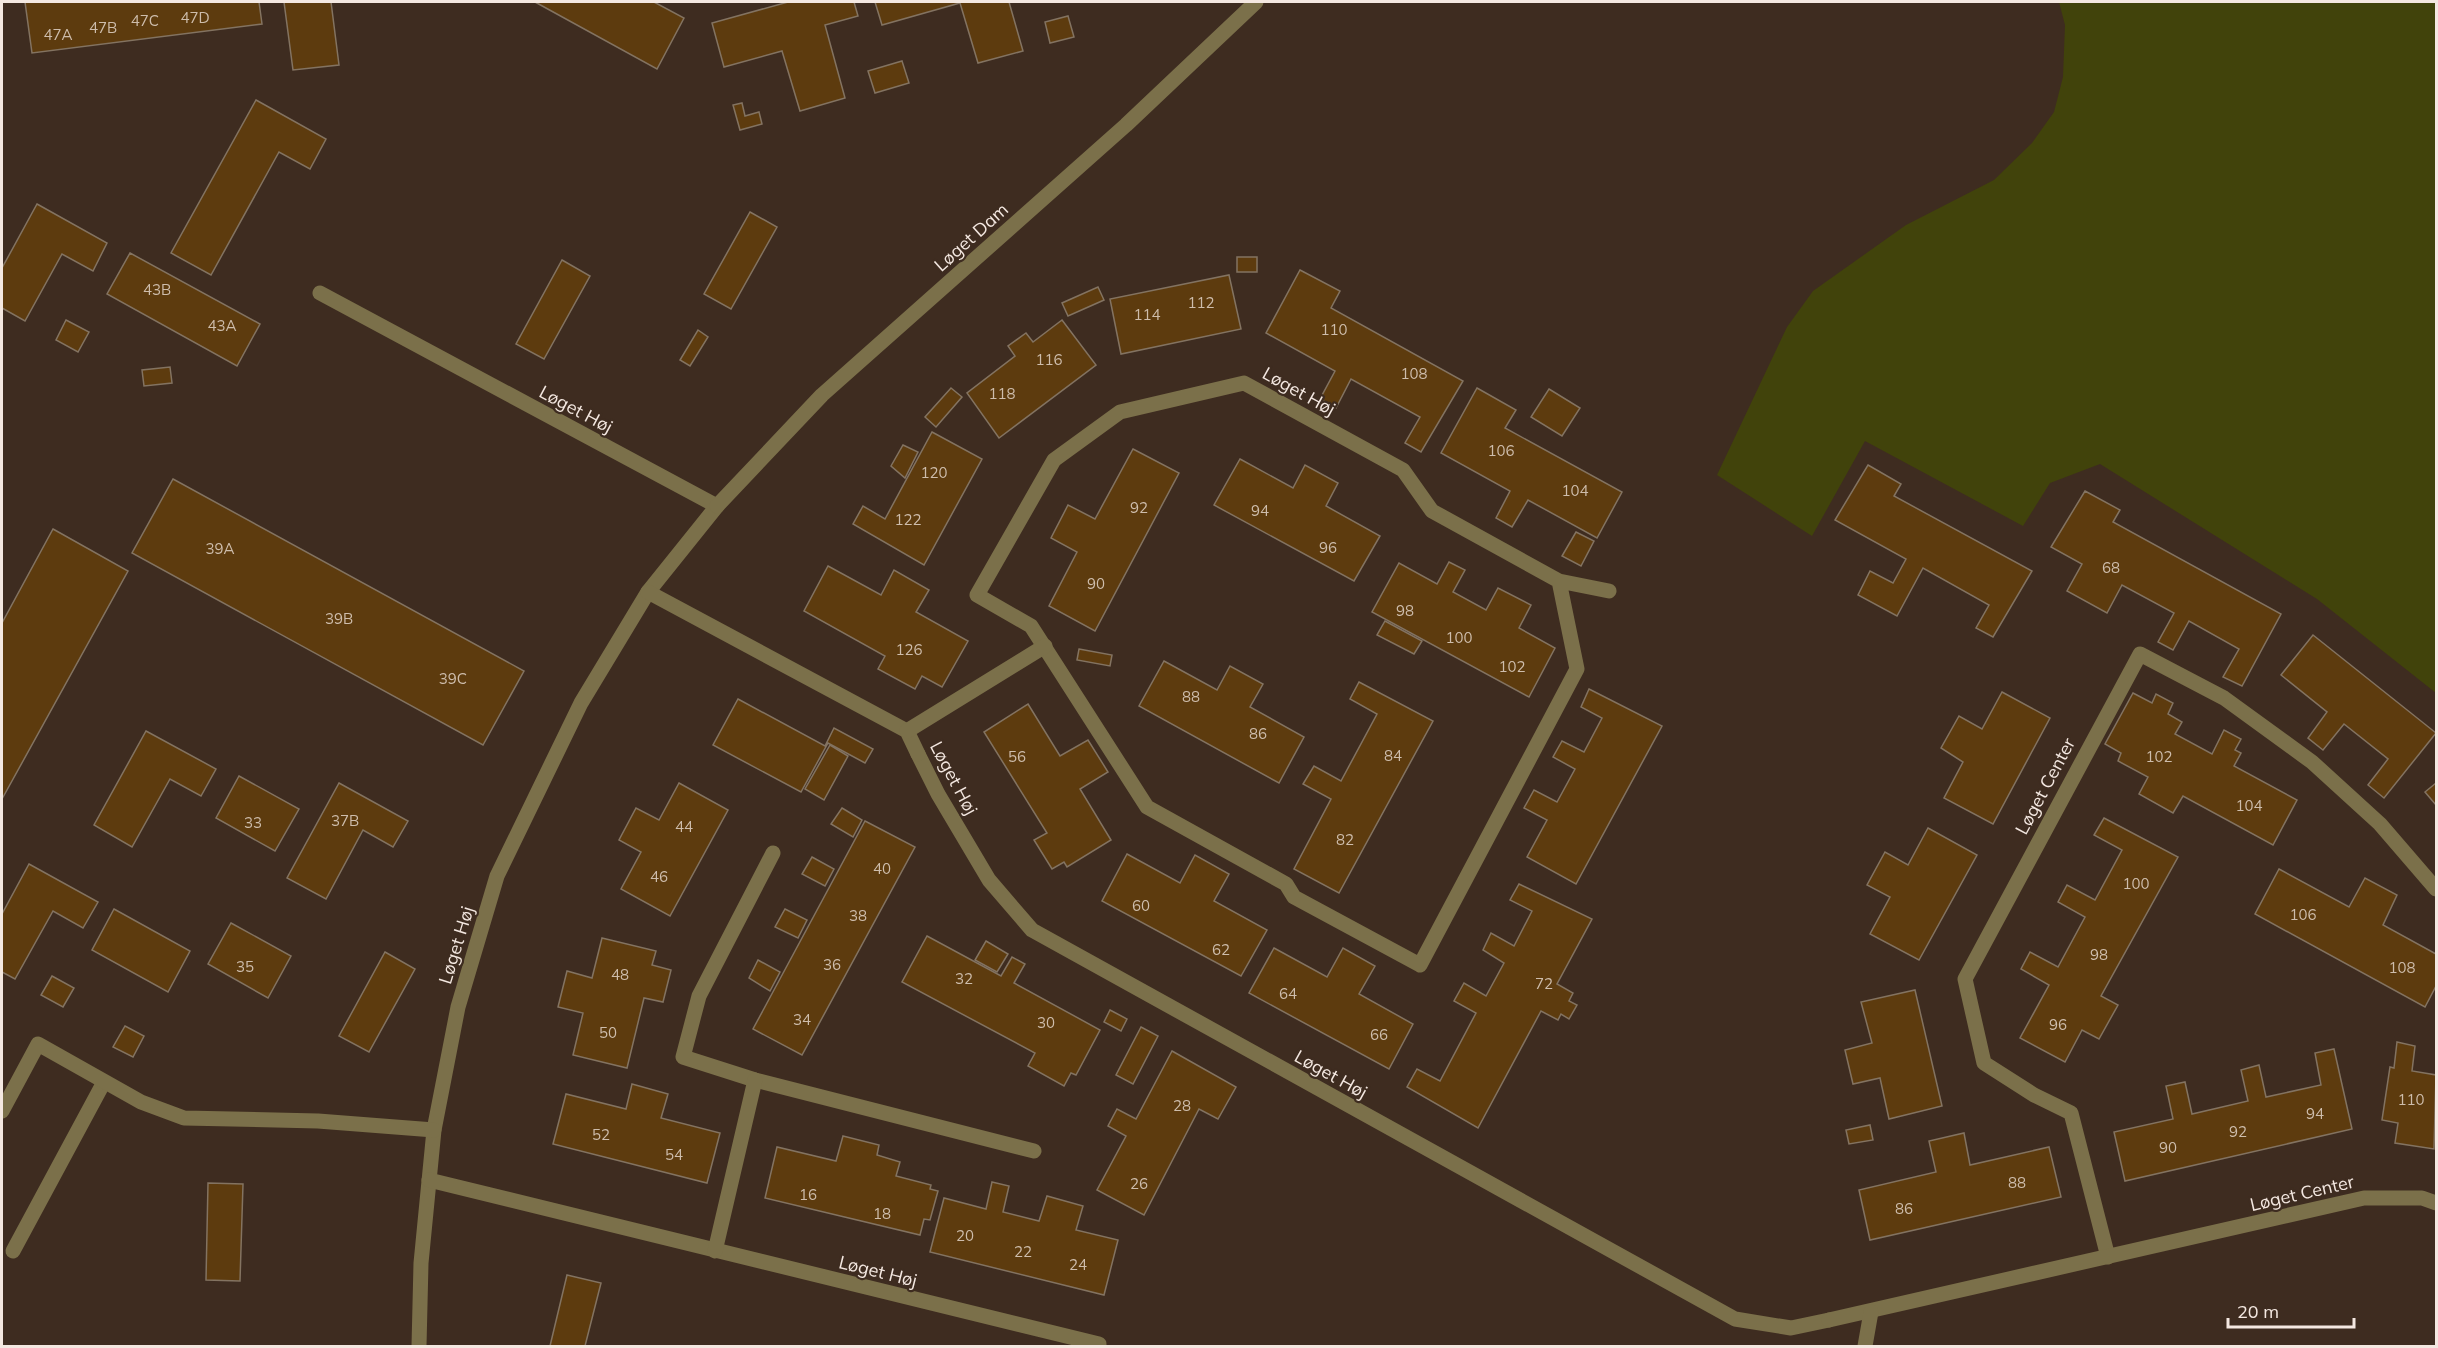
<svg xmlns="http://www.w3.org/2000/svg" width="2438" height="1348" font-family="Mulish,sans-serif">
	<rect width="100%" height="100%" fill="#3e2c20"/>
	<polygon fill="#41430b" points="2059,2 2436,2 2436,693 2317,599 2100,464 2050,483 2023,526 1865,441 1812,536 1717,475 1787,327 1813,291 1906,225 1994,180 2032,143 2054,112 2063,77 2065,25"/>
	<g fill="#5d3b0e" stroke="#837361" stroke-width="1.5">
		<polygon points="25,2 259,2 262,24 32,53"/>
		<polygon points="284,2 331,2 339,65 293,70"/>
		<polygon points="535,2 654,2 684,18 657,69"/>
		<polygon points="788,2 854,2 858,16 825,25 845,98 800,111 782,51 724,67 712,23"/>
		<polygon points="875,2 1009,2 1023,51 978,63 960,3 882,25"/>
		<polygon points="1068,16 1074,37 1050,43 1045,22"/>
		<polygon points="902,61 909,83 875,93 868,71"/>
		<polygon points="256,100 326,139 310,169 279,152 211,275 171,253"/>
		<polygon points="742,103 745,116 759,112 762,124 740,130 733,105"/>
		<polygon points="37,204 107,243 93,271 62,254 25,321 2,308 2,268"/>
		<polygon points="750,212 777,227 731,309 704,294"/>
		<polygon points="130,253 260,324 237,366 107,294"/>
		<rect x="1237" y="257" width="20" height="15"/>
		<polygon points="562,260 590,276 544,359 516,344"/>
		<polygon points="1300,270 1340,291 1331,308 1463,381 1421,452 1405,443 1420,417 1351,379 1336,408 1320,399 1335,371 1266,333"/>
		<polygon points="1229,275 1241,329 1121,354 1110,299"/>
		<polygon points="1098,287 1104,300 1068,316 1062,303"/>
		<polygon points="66,320 89,332 78,352 56,340"/>
		<polygon points="1062,320 1096,365 999,438 967,393 1015,356 1008,346 1026,333 1033,342"/>
		<polygon points="698,330 708,337 690,366 680,360"/>
		<polygon points="170,367 172,383 144,386 142,370"/>
		<polygon points="951,388 962,397 936,427 925,417"/>
		<polygon points="1477,388 1516,410 1505,428 1622,492 1597,538 1528,500 1512,527 1496,518 1510,491 1441,453"/>
		<polygon points="1549,389 1580,408 1562,436 1531,417"/>
		<polygon points="932,432 982,459 924,565 853,524 863,506 885,519"/>
		<polygon points="903,445 918,452 905,478 891,466"/>
		<polygon points="1133,449 1179,473 1095,631 1049,606 1077,552 1051,538 1068,505 1095,519"/>
		<polygon points="1240,459 1293,488 1305,465 1338,483 1326,506 1380,536 1354,581 1214,505"/>
		<polygon points="1868,465 1901,484 1894,496 2032,571 1993,637 1976,628 1989,605 1923,568 1897,616 1858,595 1870,571 1893,583 1906,559 1835,520"/>
		<polygon points="173,479 524,671 483,745 132,553"/>
		<polygon points="2085,491 2120,510 2113,522 2281,614 2242,686 2223,677 2239,649 2189,621 2173,650 2158,642 2174,613 2122,585 2107,613 2067,591 2082,564 2051,547"/>
		<polygon points="53,529 128,571 2,799 2,623"/>
		<polygon points="1576,532 1594,541 1581,566 1562,556"/>
		<polygon points="1449,562 1465,570 1453,592 1486,610 1498,588 1531,605 1519,628 1555,648 1529,697 1372,612 1399,563 1437,584"/>
		<polygon points="828,566 881,595 894,570 929,590 916,612 968,641 942,687 922,676 915,689 878,669 885,656 804,611"/>
		<polygon points="1385,621 1422,641 1414,654 1377,635"/>
		<polygon points="2313,635 2436,733 2384,798 2368,785 2388,759 2344,724 2323,750 2308,738 2327,712 2281,675"/>
		<polygon points="1079,649 1112,655 1110,666 1077,660"/>
		<polygon points="1164,661 1217,690 1230,666 1263,684 1250,707 1304,737 1279,783 1139,706"/>
		<polygon points="1359,682 1433,721 1339,893 1294,869 1331,799 1303,784 1314,766 1341,781 1377,714 1350,699"/>
		<polygon points="1589,689 1662,726 1576,884 1527,857 1547,820 1524,808 1534,790 1557,802 1575,769 1553,757 1562,741 1584,752 1602,718 1581,707"/>
		<polygon points="2002,692 2050,718 1993,824 1944,798 1963,762 1941,748 1959,716 1982,729"/>
		<polygon points="2133,693 2152,703 2156,694 2173,703 2168,714 2182,722 2175,734 2212,754 2224,730 2241,739 2235,750 2241,753 2234,766 2297,800 2273,845 2183,796 2173,813 2139,794 2148,777 2118,761 2121,753 2105,744"/>
		<polygon points="738,699 825,746 834,728 873,749 865,763 828,743 801,792 713,745"/>
		<polygon points="1028,704 1060,756 1088,740 1108,772 1080,789 1111,840 1067,867 1064,862 1052,869 1034,840 1047,833 984,732"/>
		<polygon points="146,731 216,769 201,796 170,779 132,847 94,825"/>
		<polygon points="830,745 848,756 824,800 805,789"/>
		<polygon points="239,776 299,809 275,851 216,818"/>
		<polygon points="339,783 408,821 393,847 363,830 326,899 287,878"/>
		<polygon points="679,783 728,810 670,916 621,889 641,852 619,840 636,808 659,820"/>
		<polygon points="2436,783 2436,805 2425,792"/>
		<polygon points="842,808 862,820 853,837 831,824"/>
		<polygon points="2104,818 2178,857 2101,996 2118,1005 2099,1039 2082,1030 2065,1062 2020,1038 2049,985 2021,969 2030,952 2058,967 2085,917 2058,902 2067,885 2095,900 2122,850 2094,835"/>
		<polygon points="865,821 915,847 802,1055 753,1029"/>
		<polygon points="1928,828 1977,855 1919,960 1870,934 1890,897 1867,885 1885,852 1908,865"/>
		<polygon points="1127,854 1180,883 1195,855 1229,874 1214,901 1267,930 1241,976 1102,901"/>
		<polygon points="812,857 834,869 825,886 802,874"/>
		<polygon points="29,864 98,902 83,928 53,911 15,979 2,972 2,914"/>
		<polygon points="2279,869 2349,907 2365,878 2397,895 2383,925 2436,954 2436,986 2425,1007 2255,914"/>
		<polygon points="1519,884 1592,919 1557,984 1573,993 1569,1001 1577,1005 1569,1019 1561,1014 1558,1020 1541,1011 1478,1128 1407,1087 1417,1069 1440,1081 1476,1013 1454,1001 1464,983 1486,996 1504,963 1483,950 1491,933 1514,946 1532,911 1510,900"/>
		<polygon points="114,909 190,951 168,992 92,950"/>
		<polygon points="785,909 807,920 798,938 775,927"/>
		<polygon points="231,923 291,956 268,998 208,964"/>
		<polygon points="927,936 1001,976 1012,957 1025,964 1014,983 1100,1030 1076,1075 1071,1073 1064,1086 1028,1066 1035,1053 902,982"/>
		<polygon points="602,938 656,951 652,965 671,970 663,1002 644,998 627,1068 573,1055 583,1013 558,1007 567,971 592,978"/>
		<polygon points="986,941 1008,954 997,972 975,960"/>
		<polygon points="1274,948 1327,977 1343,948 1375,966 1359,994 1413,1024 1389,1069 1249,993"/>
		<polygon points="385,952 415,969 369,1052 339,1036"/>
		<polygon points="758,960 780,972 770,991 749,978"/>
		<polygon points="52,976 74,988 63,1007 41,995"/>
		<polygon points="1915,990 1942,1106 1889,1119 1880,1078 1853,1084 1845,1050 1872,1043 1861,1002"/>
		<polygon points="1110,1010 1127,1019 1121,1031 1104,1022"/>
		<polygon points="125,1026 144,1036 133,1057 113,1047"/>
		<polygon points="1141,1027 1158,1036 1133,1084 1116,1075"/>
		<polygon points="2397,1042 2415,1046 2412,1071 2436,1075 2434,1149 2395,1143 2398,1123 2382,1120 2390,1067 2394,1068"/>
		<polygon points="2334,1049 2352,1129 2125,1181 2114,1132 2173,1119 2166,1086 2185,1082 2192,1114 2248,1101 2241,1070 2259,1065 2266,1097 2321,1085 2315,1053"/>
		<polygon points="1172,1051 1236,1087 1218,1119 1199,1109 1144,1215 1097,1190 1126,1136 1108,1126 1117,1109 1136,1119"/>
		<polygon points="632,1084 668,1094 661,1118 720,1133 707,1183 553,1144 566,1094 626,1109"/>
		<polygon points="1870,1125 1873,1140 1849,1144 1846,1130"/>
		<polygon points="1964,1133 1970,1165 2049,1147 2061,1197 1870,1240 1859,1190 1936,1172 1929,1141"/>
		<polygon points="843,1136 879,1145 877,1155 900,1162 896,1176 931,1185 930,1189 938,1191 930,1220 924,1219 920,1235 765,1198 777,1147 836,1161"/>
		<polygon points="992,1182 1009,1186 1003,1212 1039,1221 1047,1196 1083,1206 1076,1230 1118,1240 1104,1295 930,1252 944,1198 986,1209"/>
		<polygon points="208,1183 243,1184 240,1281 206,1280"/>
		<polygon points="567,1275 601,1283 585,1346 550,1346"/>
	</g>
	<g fill="none" stroke-linecap="round" stroke-linejoin="round">
		<g stroke="#7b704a" stroke-width="15">
			<polyline points="918,754 938,794 989,880 1032,930 1735,1319 1791,1328 1829,1320"/>
			<polyline points="13,1251 104,1082"/>
		</g>
		<g stroke="#7b704a" stroke-width="15">
			<polyline points="320,293 717,506 648,592 581,703 497,876 458,1007 434,1130 421,1263 419,1346"/>
			<polyline points="717,506 822,395 1126,125 1256,2"/>
			<polyline points="1559,581 1577,669 1420,965 1294,897 1286,884 1147,807 1031,626 977,595 1054,460 1120,412 1244,383 1403,470 1432,511 1559,581 1609,591"/>
			<polyline points="648,592 907,731 918,754"/>
			<polyline points="907,731 1045,646"/>
			<polyline points="773,853 699,996 683,1057 755,1080 1034,1151"/>
			<polyline points="2,1111 38,1044 141,1102 184,1118 318,1121 434,1130"/>
			<polyline points="429,1180 1099,1344 1098,1346"/>
			<polyline points="715,1251 755,1080"/>
			<polyline points="2108,1257 2071,1113 2034,1095 1984,1063 1965,979 2140,654 2224,698 2312,762 2380,824 2436,889"/>
			<polyline points="1829,1320 2364,1198 2422,1198 2436,1203"/>
			<polyline points="1865,1346 1871,1312"/>
		</g>
	</g>
	<g text-anchor="middle" dominant-baseline="central" stroke-width="4.5" stroke-linejoin="round" paint-order="stroke">
		<g font-size="15" fill="#cebdac">
			<text x="195" y="17">47D</text>
			<text x="145" y="20">47C</text>
			<text x="103" y="27">47B</text>
			<text x="58" y="34">47A</text>
			<text x="157" y="289">43B</text>
			<text x="1201" y="302">112</text>
			<text x="1147" y="314">114</text>
			<text x="222" y="325">43A</text>
			<text x="1334" y="329">110</text>
			<text x="1049" y="359">116</text>
			<text x="1414" y="373">108</text>
			<text x="1002" y="393">118</text>
			<text x="1501" y="450">106</text>
			<text x="934" y="472">120</text>
			<text x="1575" y="490">104</text>
			<text x="1139" y="507">92</text>
			<text x="1260" y="510">94</text>
			<text x="908" y="519">122</text>
			<text x="1328" y="547">96</text>
			<text x="220" y="548">39A</text>
			<text x="2111" y="567">68</text>
			<text x="1096" y="583">90</text>
			<text x="1405" y="610">98</text>
			<text x="339" y="618">39B</text>
			<text x="1459" y="637">100</text>
			<text x="909" y="649">126</text>
			<text x="1512" y="666">102</text>
			<text x="453" y="678">39C</text>
			<text x="1191" y="696">88</text>
			<text x="1258" y="733">86</text>
			<text x="1393" y="755">84</text>
			<text x="1017" y="756">56</text>
			<text x="2159" y="756">102</text>
			<text x="2249" y="805">104</text>
			<text x="345" y="820">37B</text>
			<text x="253" y="822">33</text>
			<text x="684" y="826">44</text>
			<text x="1345" y="839">82</text>
			<text x="882" y="868">40</text>
			<text x="659" y="876">46</text>
			<text x="2136" y="883">100</text>
			<text x="1141" y="905">60</text>
			<text x="2303" y="914">106</text>
			<text x="858" y="915">38</text>
			<text x="1221" y="949">62</text>
			<text x="2099" y="954">98</text>
			<text x="832" y="964">36</text>
			<text x="245" y="966">35</text>
			<text x="2402" y="967">108</text>
			<text x="620" y="974">48</text>
			<text x="964" y="978">32</text>
			<text x="1544" y="983">72</text>
			<text x="1288" y="993">64</text>
			<text x="802" y="1019">34</text>
			<text x="1046" y="1022">30</text>
			<text x="2058" y="1024">96</text>
			<text x="608" y="1032">50</text>
			<text x="1379" y="1034">66</text>
			<text x="2411" y="1099">110</text>
			<text x="1182" y="1105">28</text>
			<text x="2315" y="1113">94</text>
			<text x="2238" y="1131">92</text>
			<text x="601" y="1134">52</text>
			<text x="2168" y="1147">90</text>
			<text x="674" y="1154">54</text>
			<text x="2017" y="1182">88</text>
			<text x="1139" y="1183">26</text>
			<text x="808" y="1194">16</text>
			<text x="1904" y="1208">86</text>
			<text x="882" y="1213">18</text>
			<text x="965" y="1235">20</text>
			<text x="1023" y="1251">22</text>
			<text x="1078" y="1264">24</text>
		</g>
		<g font-size="18" fill="#f4e8e1" stroke="#3e2c20">
			<text transform="translate(971 237) rotate(-42)">Løget Dam</text>
			<text transform="translate(1299 391) rotate(29)">Løget Høj</text>
			<text transform="translate(576 409) rotate(28)">Løget Høj</text>
			<text transform="translate(954 778) rotate(62)">Løget Høj</text>
			<text transform="translate(2045 786) rotate(-62)">Løget Center</text>
			<text transform="translate(456 945) rotate(-73)">Løget Høj</text>
			<text transform="translate(1331 1074) rotate(29)">Løget Høj</text>
			<text transform="translate(2302 1193) rotate(-13)">Løget Center</text>
			<text transform="translate(878 1271) rotate(14)">Løget Høj</text>
		</g>
	</g>
	<rect width="2438" height="1348" fill="none" stroke="#f4e8e1" stroke-width="6"/>
	<path d="M2228 1318v9h126v-9" fill="none" stroke="#f4e8e1" stroke-width="3"/>
	<text x="2237" y="1318" font-size="18" fill="#f4e8e1" stroke="#3e2c20" stroke-width="4.5" paint-order="stroke">20 m</text>
</svg>
